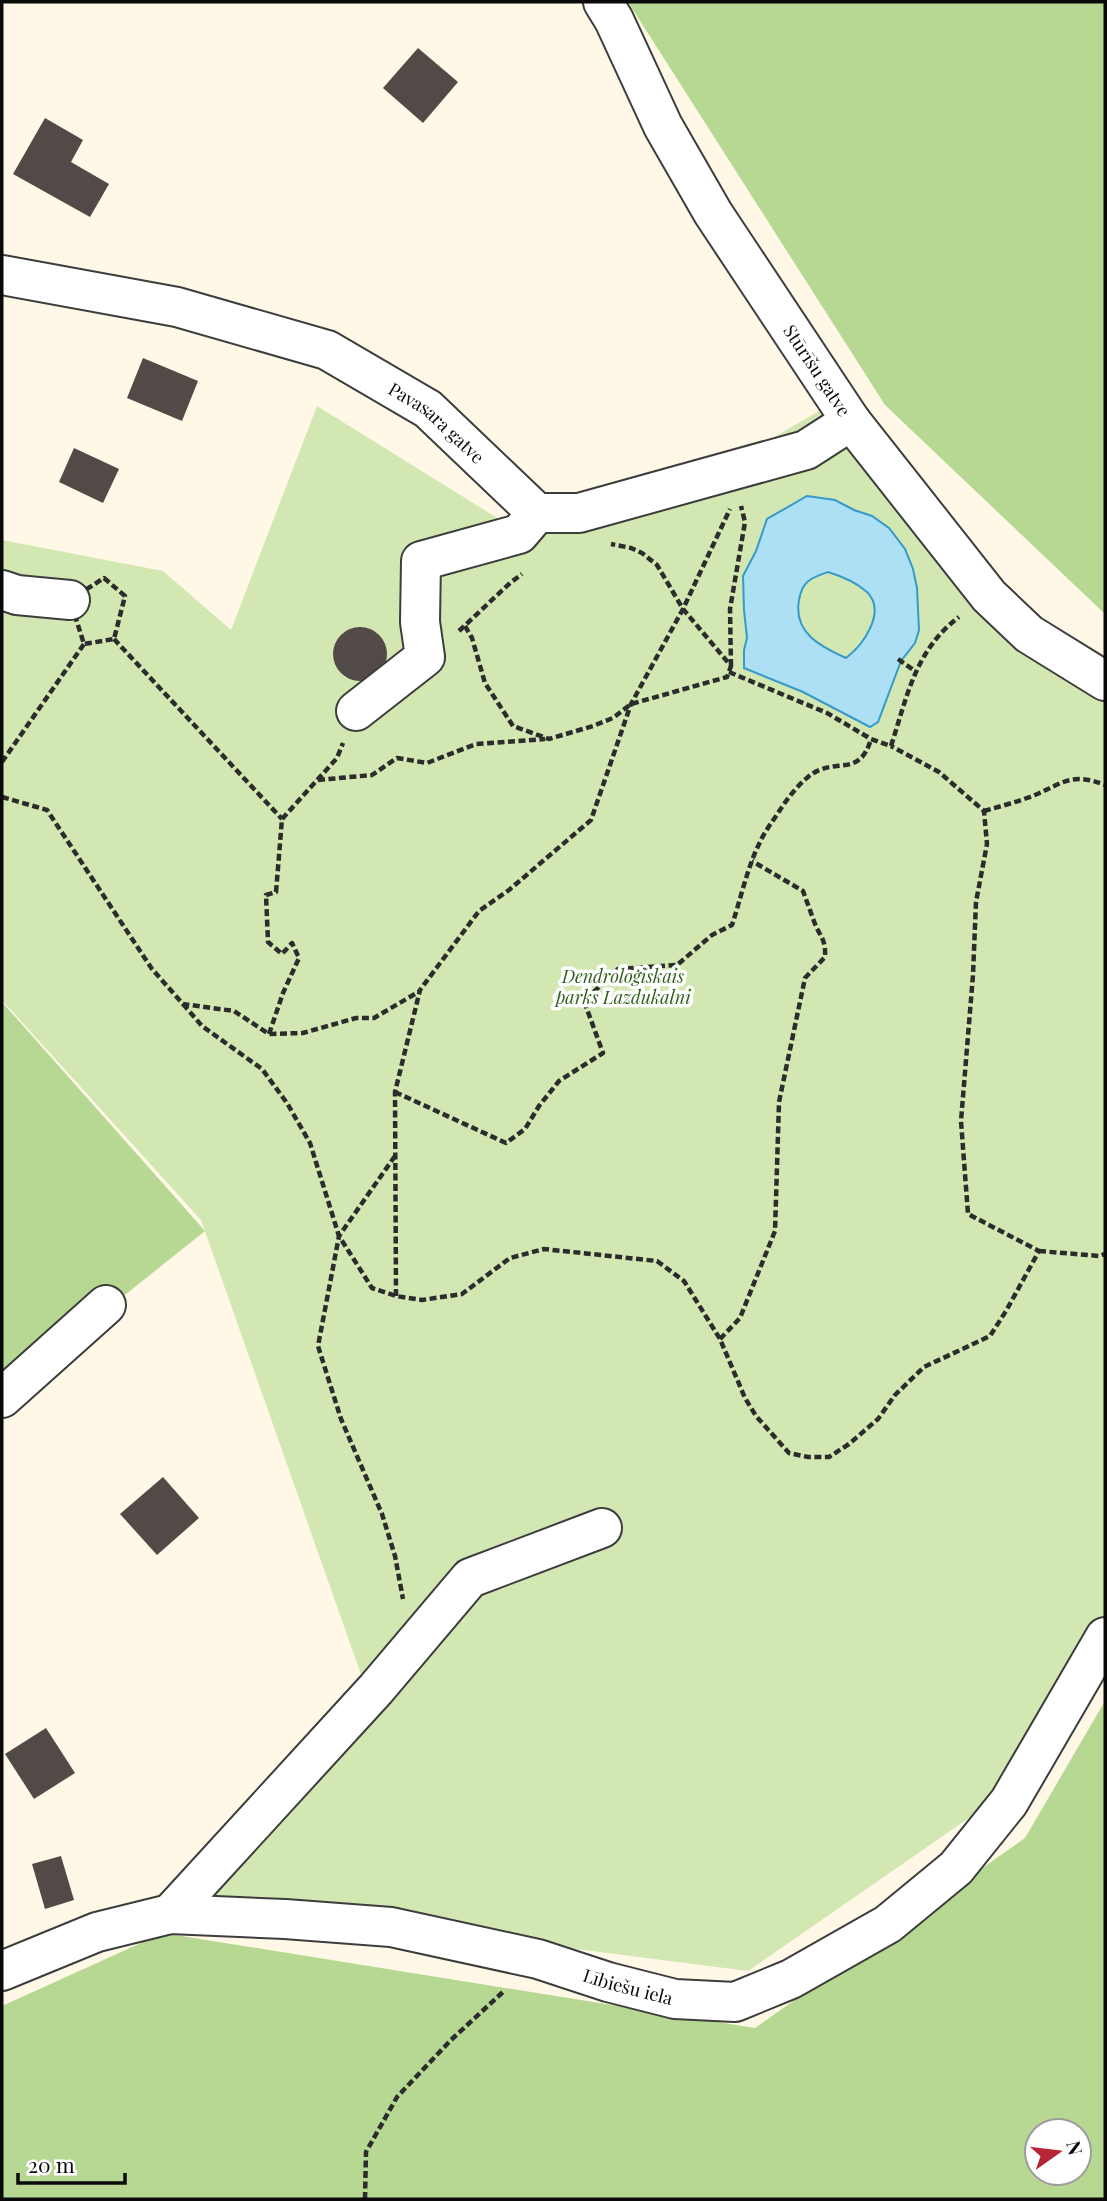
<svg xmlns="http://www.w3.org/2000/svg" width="1107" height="2201" font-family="'Playfair Display',serif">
	<rect width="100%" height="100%" fill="#fff8e7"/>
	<polygon fill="#d2e7b2" points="317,406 499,519 747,453 824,408 1000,620 1105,704 1105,1622 1005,1793 748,1971 169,1897 364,1683 201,1220 2,1000 2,540 163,571 231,630"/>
	<g fill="#b6d892" fill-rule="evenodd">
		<polygon points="628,2 1105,2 1105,614 885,405"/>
		<polygon points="2,1002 205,1231 2,1393"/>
		<path d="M1105,1701V2199H2V2006L163,1933L755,2028L1025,1838ZM1037,2131H1079V2173H1037Z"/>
	</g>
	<path fill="#addff5" stroke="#359acb" stroke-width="2" fill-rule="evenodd" d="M807,496L835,500L854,510L872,516L889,528L905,549L913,569L917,588L919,630L915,643L901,661L878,722L870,727L803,692L744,668V650L747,638L744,610L743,576L756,551L767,519ZM828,572C841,576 857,583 867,592C887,612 863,645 846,658C821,647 793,633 799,600C802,581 811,578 828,572Z"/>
	<g fill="#524a46">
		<polygon points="418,48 458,82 423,123 383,88"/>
		<polygon points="45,118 83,140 71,162 109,184 90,217 13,174"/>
		<polygon points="143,358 198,381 182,421 127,398"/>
		<polygon points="74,448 119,469 103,503 59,482"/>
		<circle cx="360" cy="654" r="27"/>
		<polygon points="163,1477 199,1518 157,1555 120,1514"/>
		<polygon points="46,1728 75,1773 34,1799 5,1754"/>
		<polygon points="61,1856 74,1900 45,1909 32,1864"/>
	</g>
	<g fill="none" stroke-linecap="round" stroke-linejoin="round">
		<g stroke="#3d3d3d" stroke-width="42">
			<g id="minor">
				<path id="s1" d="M603,2L614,20L663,126L713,213L851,421L989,596L1029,634L1105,681"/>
				<path id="s2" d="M2,275L177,307L327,350L428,409L537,513H579L806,450L851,421"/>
				<polyline points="2,590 17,595 70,600"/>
				<polyline points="356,711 425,657 420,622 421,561 519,534 537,513"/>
				<polyline points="2,1398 106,1305"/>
				<polyline points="170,1914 376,1689 470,1578 602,1528"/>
				<path id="s3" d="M2,1971L97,1932L170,1914L285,1919L391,1927L538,1959L608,1982L675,1999L735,2002L791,1979L888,1924L956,1868L1009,1802L1105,1637"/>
			</g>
		</g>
		<g stroke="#2c2c2c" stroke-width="4.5" stroke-dasharray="7 3.5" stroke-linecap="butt">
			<polygon points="104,578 125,596 114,639 84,644 70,600"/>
			<polyline points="465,626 472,638 485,683 513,726 549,739 593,726 613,718 631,704 727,677 731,666 683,609 657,565 642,553 631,548 611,544"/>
			<polyline points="459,631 510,583 522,574"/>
			<polyline points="114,639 282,819"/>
			<polyline points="898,659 915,671"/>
			<polyline points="731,666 730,609 745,522 741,506"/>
			<path d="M729,672L827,713L871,739L891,746C907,697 915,650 959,617"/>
			<polyline points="2,762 84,644"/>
			<polyline points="318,780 372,775 397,758 427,763 476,744 545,739"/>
			<polyline points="2,797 47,810 152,969 183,1004 234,1011 269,1034 303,1033 356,1018 374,1018 420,991"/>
			<path d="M984,811C998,807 1013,803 1027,798C1059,787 1068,770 1105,785"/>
			<polyline points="183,1004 202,1026 262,1069 287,1103 310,1143 339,1236 372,1288 396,1296 422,1300 462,1294 510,1258 544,1249 657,1261 684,1281 720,1339 745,1398 756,1416 789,1453 808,1457 829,1457 849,1444 878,1419 895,1395 924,1367 990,1336 1006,1311 1039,1251 968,1214 961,1121 973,975 976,902 987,844 984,811 939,772 891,746"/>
			<polyline points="269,1034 283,993 299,958 292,943 282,954 268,942 266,895 276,892 282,819 337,758 343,743"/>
			<path d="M395,1092L506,1143L525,1129L539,1106L559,1081L603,1053L584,1001L618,969L677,965L712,935L732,925C741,898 747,868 760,842C765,831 773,821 780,810C787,799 797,786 808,777C834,755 859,780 871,739"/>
			<polyline points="395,1156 339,1236 318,1346 341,1419 382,1514 395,1556 403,1599"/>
			<polyline points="1039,1251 1099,1256 1105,1254"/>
			<polyline points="396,1296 395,1092 420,990 479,911 509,890 591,820 631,704 683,609 730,509"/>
			<path d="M720,1339L740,1318L775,1231L779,1102L805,978L825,957C826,940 821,938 815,924C811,913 807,902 803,891L752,861"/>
			<polyline points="365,2199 366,2152 397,2097 451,2040 504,1991"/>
		</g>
		<use href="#minor" stroke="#fff" stroke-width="38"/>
	</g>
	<g text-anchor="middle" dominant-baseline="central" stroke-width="7" stroke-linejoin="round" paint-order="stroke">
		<g font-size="18" fill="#0a0a0a" stroke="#fff">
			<text stroke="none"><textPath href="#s1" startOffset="427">Stūrīšu gatve</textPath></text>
			<text stroke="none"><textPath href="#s2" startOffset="466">Pavasara gatve</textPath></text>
			<text stroke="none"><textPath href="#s3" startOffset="644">Lībiešu iela</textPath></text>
		</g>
		<g font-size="18" font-style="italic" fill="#2f5f1c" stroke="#fff">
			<text x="623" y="976">Dendroloģiskais<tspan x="623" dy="21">parks Lazdukalni</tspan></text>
		</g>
	</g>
	<rect width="1107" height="2201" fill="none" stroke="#0a0a0a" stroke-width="7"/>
	<g transform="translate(1058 2152) rotate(76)"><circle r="33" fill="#ffffff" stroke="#9d9d9d" stroke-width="2"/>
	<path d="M0-5L12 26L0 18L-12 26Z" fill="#b62537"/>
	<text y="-10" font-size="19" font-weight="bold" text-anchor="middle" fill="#0a0a0a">N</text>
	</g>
	<path d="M18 2173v10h107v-10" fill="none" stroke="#0a0a0a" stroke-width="3.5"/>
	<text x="28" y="2173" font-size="21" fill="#0a0a0a" stroke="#ffffff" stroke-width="5" paint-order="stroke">20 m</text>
</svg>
